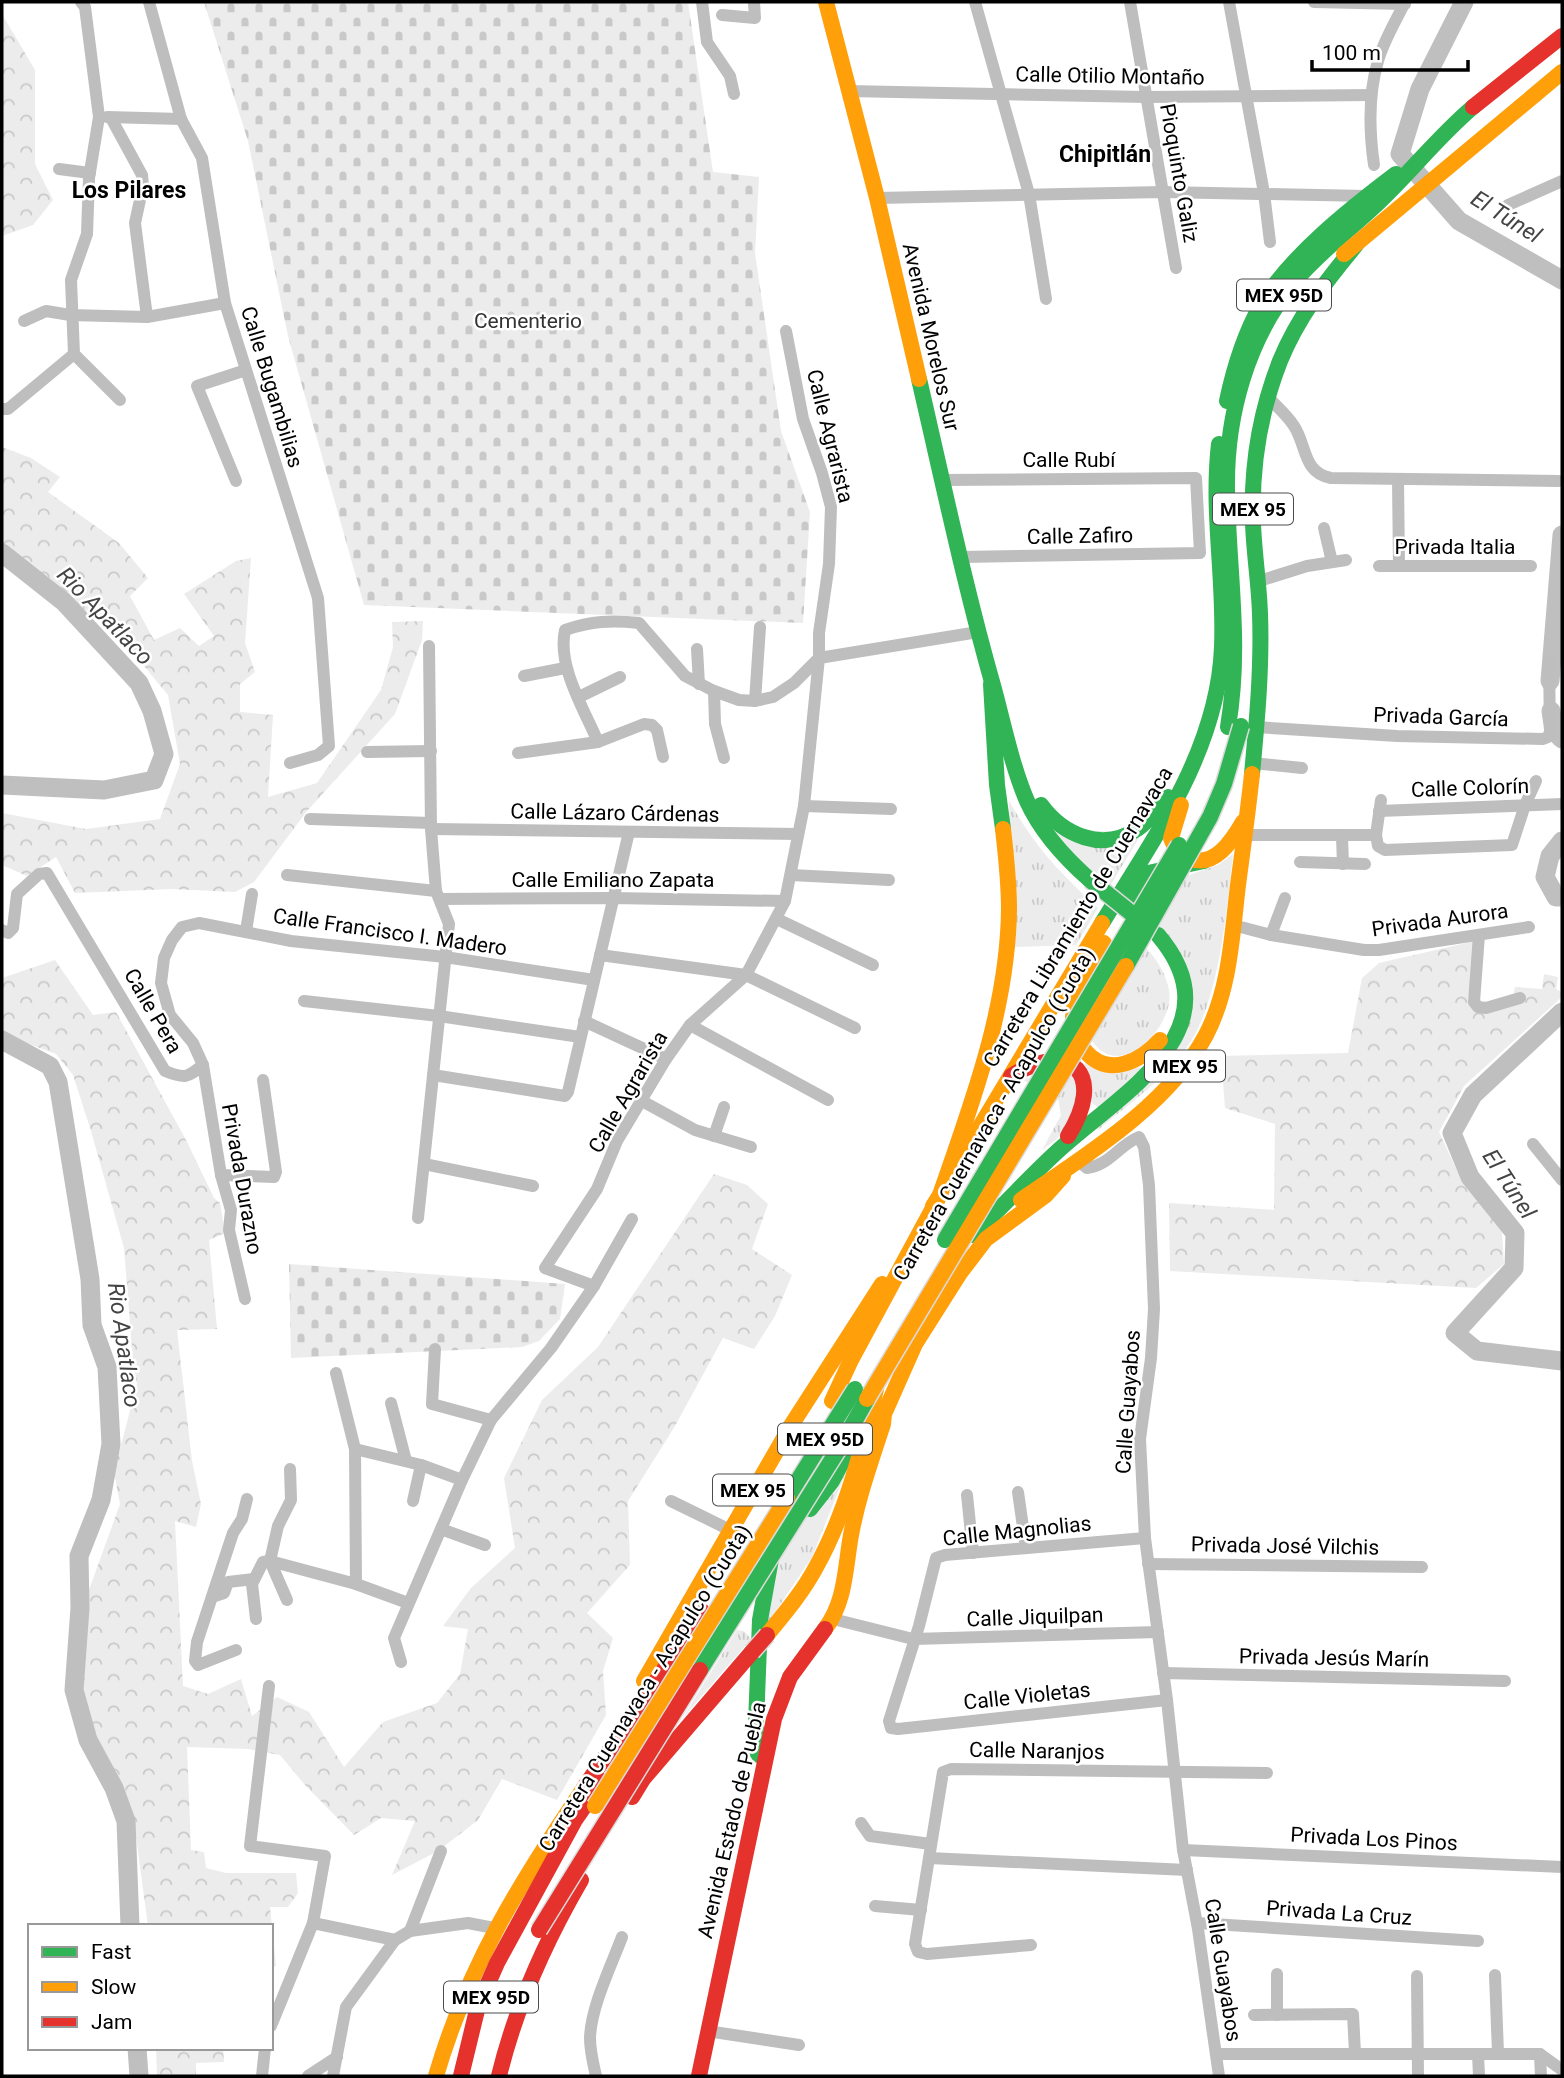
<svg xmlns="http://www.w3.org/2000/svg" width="1564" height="2078" font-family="Roboto,sans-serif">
	<defs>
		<pattern id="grass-tufts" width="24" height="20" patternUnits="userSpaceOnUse" patternTransform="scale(1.75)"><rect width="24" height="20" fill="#ececec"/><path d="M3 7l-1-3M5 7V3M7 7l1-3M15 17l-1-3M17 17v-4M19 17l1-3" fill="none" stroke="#c9c9c9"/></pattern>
		<pattern id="forest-crowns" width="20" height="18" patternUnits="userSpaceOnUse" patternTransform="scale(1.75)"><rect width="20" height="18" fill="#ececec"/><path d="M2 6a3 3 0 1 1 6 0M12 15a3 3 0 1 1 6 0" fill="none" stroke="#c9c9c9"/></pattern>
		<pattern id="cemetery-stones" width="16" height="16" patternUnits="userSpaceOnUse" patternTransform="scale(1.75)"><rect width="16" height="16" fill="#ececec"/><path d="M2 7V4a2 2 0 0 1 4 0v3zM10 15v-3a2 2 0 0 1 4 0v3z" fill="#c9c9c9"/></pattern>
	</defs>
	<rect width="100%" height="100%" fill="#fff"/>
	<g fill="url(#grass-tufts)">
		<path d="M1009,801C1036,848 1058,871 1098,908L1076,945L1014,947Z"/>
		<polygon points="1051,829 1142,833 1110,886 1069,851"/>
		<path d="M1233,854C1227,908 1220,995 1191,1041C1168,1077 1130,1103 1098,1130L1095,1125L1190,1012L1158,924L1183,877L1218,865Z"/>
		<path d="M1146,948C1157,959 1166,974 1169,990C1175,1018 1137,1066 1107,1054C1098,1050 1093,1043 1088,1035Z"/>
		<polygon points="1081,1063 1142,1068 1099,1108 1091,1102"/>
		<polygon points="1073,1074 1079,1091 1068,1124 1057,1139 1042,1150 1061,1115 1057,1093 1019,1079"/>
		<polygon points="850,1462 812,1557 767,1624 780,1545"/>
		<polygon points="737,1630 744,1631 751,1639 682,1719"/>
	</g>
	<g fill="url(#forest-crowns)">
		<polygon points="2,14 35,70 35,164 53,200 33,225 2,236"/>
		<polygon points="2,447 31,458 60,477 48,492 119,543 148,578 130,596 154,640 180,628 199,646 214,636 184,594 236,561 251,558 245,643 255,672 240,684 240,712 273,715 268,797 317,783 381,690 393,647 392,622 423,621 422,640 395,714 307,811 254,882 235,892 172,889 75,893 56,857 27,876 2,865 2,813 86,829 160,819 180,764 168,695 110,625 61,597 2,559"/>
		<polygon points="1475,941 1468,1000 1511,1005 1515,987 1542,989 1544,974 1558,977 1556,989 1562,992 1562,997 1464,1086 1439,1132 1462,1181 1502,1232 1504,1264 1476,1288 1170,1271 1169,1203 1274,1210 1275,1124 1225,1108 1221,1056 1348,1053 1362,978 1379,963"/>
		<polygon points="55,960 93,1015 116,1012 186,1140 214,1198 220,1203 225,1233 209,1240 217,1329 177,1330 192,1461 201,1504 196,1527 175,1521 183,1686 208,1694 241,1679 252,1716 277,1697 309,1712 344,1767 383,1722 437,1703 460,1674 468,1629 443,1626 471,1588 515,1548 504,1478 542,1400 598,1347 714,1174 747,1185 768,1204 752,1249 792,1275 775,1316 754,1349 723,1338 675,1426 628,1501 630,1565 587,1613 613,1638 603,1671 606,1715 557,1800 502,1779 478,1820 438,1851 392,1875 415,1821 381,1818 354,1835 305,1785 280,1755 248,1749 187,1747 191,1850 204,1852 206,1868 226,1873 296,1873 298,1893 288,1907 270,1907 276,1966 271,1968 271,1926 148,1926 136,1837 84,1725 77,1623 120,1504 114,1472 137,1384 133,1362 124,1248 91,1131 73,1075 56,1054 2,1034 2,978"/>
		<polygon points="156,2048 223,2048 224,2062 196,2063 196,2076 157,2076"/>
	</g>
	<g fill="url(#cemetery-stones)">
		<polygon points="204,2 688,2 713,172 759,177 755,253 781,431 810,512 803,623 364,605 288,336 248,141"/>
		<polygon points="289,1264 565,1284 560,1319 539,1341 522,1347 291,1358"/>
	</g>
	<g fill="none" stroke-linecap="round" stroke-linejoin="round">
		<g stroke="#bfbfbf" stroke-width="19">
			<polyline points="1464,2 1420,89 1400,154 1459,221 1562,280"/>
			<polyline points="2,553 64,602 139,683 152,711 164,754 154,780 104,790 2,785"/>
			<polyline points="1550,681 1562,535"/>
			<polyline points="1551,711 1554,731 1562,739"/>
			<polyline points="1562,841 1550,856 1545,877 1556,897 1562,897"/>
			<polyline points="1562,1012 1473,1095 1452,1133 1470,1177 1515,1233 1514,1268 1455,1333 1477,1351 1562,1361"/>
			<polyline points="2,1040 50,1066 58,1082 90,1279 92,1325 107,1367 111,1444 101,1500 79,1556 80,1608 74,1690 88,1740 114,1788 126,1821 130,1926"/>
			<polyline points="137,2048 139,2076"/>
		</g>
		<g stroke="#bebebe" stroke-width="12">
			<polyline points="81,2 85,7 99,117 89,178 87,234 71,280 74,354 120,400"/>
			<polyline points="149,2 181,119 202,158 225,303 318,598 329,746 318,755 290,763"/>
			<polyline points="702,2 707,42 730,76 734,94"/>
			<polyline points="975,2 1029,194 1046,299"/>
			<polyline points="1130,2 1176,268"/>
			<polyline points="1229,2 1264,193 1270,242"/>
			<polyline points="1314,2 1405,4"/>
			<polyline points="722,15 755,18 754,2"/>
			<polyline points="848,91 1146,97 1371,95"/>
			<polyline points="107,117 181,119"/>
			<polyline points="111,118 142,175 143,186 135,223 147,317"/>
			<path d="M1374,165C1369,130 1368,95 1378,61C1384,40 1396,21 1405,2"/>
			<polyline points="59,169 90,173"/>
			<polyline points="877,198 1163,192 1367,196"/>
			<polyline points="1508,205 1562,181"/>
			<polyline points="24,321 46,311 70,315 147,317 225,303"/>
			<path d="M1267,396C1275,405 1287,415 1294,426C1307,446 1303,473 1331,478L1559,481"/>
			<polyline points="2,409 8,409 74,354"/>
			<polyline points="1398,479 1399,566"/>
			<polyline points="943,480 1196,478 1200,553 961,557"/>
			<polyline points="236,481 197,386 246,370"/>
			<polyline points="1324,528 1332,562"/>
			<polyline points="1379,566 1531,566"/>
			<polyline points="1256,582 1307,566 1346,560"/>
			<polyline points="697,649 699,684"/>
			<polyline points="524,676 565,668"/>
			<polyline points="714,691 715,724 724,758"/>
			<polyline points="579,697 620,677"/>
			<polyline points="755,701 760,627"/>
			<polyline points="1256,727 1397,736 1543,739 1548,737 1550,732 1549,662"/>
			<path d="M598,742C584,709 557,666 565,630C591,621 612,620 639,623L685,676L714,691L739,700L755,701L773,697L794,683L819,658L978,632"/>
			<polyline points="367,752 431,751"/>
			<polyline points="518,753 598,742 644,724 652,725 657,730 663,757"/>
			<polyline points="1253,763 1302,768"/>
			<polyline points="1381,800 1376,835 1378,846 1385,850 1512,845 1525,805 1536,781"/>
			<polyline points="804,806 891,809"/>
			<polyline points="1379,811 1562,804"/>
			<polyline points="310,819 431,823"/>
			<polyline points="431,829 798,834"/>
			<polyline points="1245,835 1376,835"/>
			<polyline points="1342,837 1343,864"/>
			<polyline points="1300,862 1365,864"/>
			<polyline points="287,875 436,891"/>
			<polyline points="791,875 889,880"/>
			<polyline points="440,899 613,898 785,901"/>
			<polyline points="777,919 873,965"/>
			<polyline points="1233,925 1271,935 1364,950 1379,950 1529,927"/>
			<path d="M2,930L8,933L13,928L17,894L39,874L47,873L165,1071C185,1079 187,1078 203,1065"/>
			<polyline points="246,931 252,894"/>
			<polyline points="1271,935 1285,898"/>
			<polyline points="1479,935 1474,1002 1478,1007 1486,1008 1520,998"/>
			<polyline points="600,955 746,975 855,1028"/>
			<polyline points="304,1001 439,1016 580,1037"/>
			<polyline points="584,1021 666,1059"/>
			<polyline points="690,1025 828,1100"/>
			<polyline points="433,1075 565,1096 568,1092 629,832"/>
			<polyline points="642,1101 695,1130 751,1147"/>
			<polyline points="714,1136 724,1107"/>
			<polyline points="1533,1144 1562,1180"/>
			<path d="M1077,1160L1087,1168C1110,1165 1119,1145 1139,1137L1144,1147L1149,1185L1154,1309L1151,1358L1140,1439L1145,1538L1167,1700L1183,1850L1198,1929L1219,2076"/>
			<polyline points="424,1164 533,1186"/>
			<polyline points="221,1175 274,1177 276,1172 263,1080"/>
			<polyline points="418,1218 449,924 436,891 431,829 429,646"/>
			<polyline points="594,1286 545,1268 597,1189 617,1141 666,1059 690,1025 746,975 785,901 804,806 819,658 819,633 829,564 831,507 822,473 803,419 786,331"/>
			<polyline points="245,1299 229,1230 231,1210 221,1175 203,1065 193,1043 170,1015 161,983 164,958 172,940 182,927 199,923 291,941 445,957 594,980"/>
			<polyline points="435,1349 432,1404 491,1420"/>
			<polyline points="336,1373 355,1449 356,1584"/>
			<polyline points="391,1403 406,1461"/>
			<polyline points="355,1449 421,1465 462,1480"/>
			<polyline points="1018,1492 1026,1548"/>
			<polyline points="967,1495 973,1553"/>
			<polyline points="413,1501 421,1465"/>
			<polyline points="671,1501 730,1530"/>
			<polyline points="441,1529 485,1545"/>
			<polyline points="1145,1538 945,1555 936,1558 919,1626 889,1721 891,1728 898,1729 1167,1700"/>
			<polyline points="270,1561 278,1526 291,1500 290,1469"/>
			<polyline points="270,1561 287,1600"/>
			<polyline points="1148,1564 1422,1567"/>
			<polyline points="212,1597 224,1593 228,1582 254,1579"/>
			<polyline points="256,1619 252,1584 263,1562 270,1561 356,1584 408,1603"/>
			<polyline points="833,1619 913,1639 1158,1632"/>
			<polyline points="236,1650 198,1665 195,1661 197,1642 233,1533 242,1519 247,1499"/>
			<polyline points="401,1662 394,1638 462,1480 491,1420 551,1348 594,1286 632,1219"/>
			<polyline points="1163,1673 1505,1681"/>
			<polyline points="269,1686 250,1846 325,1856 313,1923 271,2026"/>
			<polyline points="861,1823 870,1836 931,1844"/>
			<polyline points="1183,1850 1562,1867"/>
			<polyline points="929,1858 1187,1870"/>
			<polyline points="875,1906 921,1910"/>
			<polyline points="313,1923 395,1940"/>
			<polyline points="1197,1923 1478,1941"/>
			<polyline points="410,1931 441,1851"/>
			<polyline points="1031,1945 927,1954 918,1952 915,1944 943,1772 951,1769 1267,1773"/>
			<polyline points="1277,1974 1277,2015"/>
			<polyline points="1495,1975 1498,2053"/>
			<polyline points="1417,1976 1418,2076"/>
			<polyline points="1254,2015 1353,2014 1355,2053"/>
			<polyline points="707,2031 799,2045"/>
			<polyline points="1217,2054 1540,2054 1562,2070"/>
			<polyline points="1478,2054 1479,2076"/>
			<polyline points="1540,2054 1541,2076"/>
			<polyline points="262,2076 265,2048"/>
			<polyline points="308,2076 337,2057"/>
			<polyline points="333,2076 346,2007 395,1940 410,1931 468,1923 494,1928"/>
			<path d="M596,2076C593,2063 590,2051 590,2038C591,2007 611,1966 622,1937"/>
		</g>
		<g stroke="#30b455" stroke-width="16">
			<path d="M919,379C943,483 965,587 994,689C1004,726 1012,766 1027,801C1041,832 1065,858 1090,880"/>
			<path d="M1227,401C1234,368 1244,335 1261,305C1289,257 1351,208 1396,174"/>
			<polyline points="991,684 997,785 1003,829"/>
			<path d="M1228,727C1242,643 1228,572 1227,489C1226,416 1247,338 1295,281C1321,250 1355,226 1383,198C1414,168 1440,135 1473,107"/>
			<path d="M1252,774C1257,721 1262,667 1260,614C1259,583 1254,553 1253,523C1251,468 1260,412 1280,361C1298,317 1326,281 1356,245"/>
			<path d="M1041,805C1063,835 1103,853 1137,829C1149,821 1158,808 1168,797"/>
			<polyline points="1130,896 1141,879 1148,873 1204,861"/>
			<path d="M1102,923C1154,838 1218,750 1222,647C1225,579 1211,512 1219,444"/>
			<path d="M972,1235C1003,1207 1030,1176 1060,1149C1123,1092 1238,1029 1158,935"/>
			<polyline points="810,1509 832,1481 847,1453"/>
			<polyline points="765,1758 759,1755 755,1749 760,1620 771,1559"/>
		</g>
		<g stroke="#ff9f0a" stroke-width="16">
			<polyline points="826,2 877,198 919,379"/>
			<polyline points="1344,254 1562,72"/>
			<path d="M1181,805L1171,838C1174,847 1180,854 1189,858C1214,869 1232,841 1243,822"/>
			<path d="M1104,943C1090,966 1074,990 1073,1017C1073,1030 1077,1043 1086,1052C1109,1078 1141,1061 1160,1040"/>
			<polyline points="963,1155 1102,923"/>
			<path d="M1021,1200C1085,1156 1169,1105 1206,1035C1230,989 1232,935 1238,885C1243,848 1248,811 1252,774"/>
			<path d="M933,1206L940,1195C972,1103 1008,1008 1009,909C1009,882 1006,855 1003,829"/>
			<polyline points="832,1401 851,1360 940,1195"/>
			<path d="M825,1629C846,1601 845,1568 851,1535C858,1497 871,1461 883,1424L884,1414L915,1344L960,1273L986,1239L1046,1195L1063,1176"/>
			<path d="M767,1635C784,1614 802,1593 815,1569C846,1514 862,1450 876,1389"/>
			<polyline points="644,1681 792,1424 882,1284"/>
			<path d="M436,2076C468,1966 521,1881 584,1788"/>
		</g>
		<g stroke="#e5322d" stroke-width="16">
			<polyline points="1473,107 1562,36"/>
			<path d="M1011,1076C1073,1038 1106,1076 1068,1136"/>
			<polyline points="584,1788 703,1612"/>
			<polyline points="632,1797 643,1779 752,1652"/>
			<polyline points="461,2076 478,2006 497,1963 575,1820 602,1781"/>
			<path d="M499,2076C516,2006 545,1942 581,1880"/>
			<polyline points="699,2076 774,1719 790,1677 825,1629"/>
		</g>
		<g stroke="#dbdbdb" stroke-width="19" stroke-linecap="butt">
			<g id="fast-bridge">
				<polyline points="1090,880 1146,925"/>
				<polyline points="1126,966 1210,817 1224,784 1241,726"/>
				<polyline points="945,1240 1179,845"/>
				<polyline points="787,1498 855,1389"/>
				<polyline points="700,1670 840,1447 867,1399"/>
			</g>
		</g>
		<g stroke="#dbdbdb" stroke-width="19" stroke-linecap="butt">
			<g id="slow-bridge">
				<polyline points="867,1399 1126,966"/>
				<polyline points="595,1806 787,1498"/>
			</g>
		</g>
		<g stroke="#dbdbdb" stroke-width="19" stroke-linecap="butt">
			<g id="jam-bridge">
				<polyline points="752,1652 767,1635"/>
				<polyline points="539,1930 700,1670"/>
			</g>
		</g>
		<use href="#fast-bridge" stroke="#30b455" stroke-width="16"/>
		<use href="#slow-bridge" stroke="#ff9f0a" stroke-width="16"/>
		<use href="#jam-bridge" stroke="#e5322d" stroke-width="16"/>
	</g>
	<g text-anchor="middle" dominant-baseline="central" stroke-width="5" stroke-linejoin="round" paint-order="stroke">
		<g fill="#fff" stroke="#4c4c4c" stroke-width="2">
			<rect x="1237" y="279.5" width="94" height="31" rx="5"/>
			<rect x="1213" y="493.5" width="80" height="31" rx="5"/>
			<rect x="1145" y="1050.5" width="80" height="31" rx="5"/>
			<rect x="778" y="1423.5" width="94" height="31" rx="5"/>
			<rect x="713" y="1474.5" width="80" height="31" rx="5"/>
			<rect x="444" y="1981.5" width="94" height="31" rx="5"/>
		</g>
		<g font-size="19" font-weight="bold" fill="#000">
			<text x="1284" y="295">MEX 95D</text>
			<text x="1253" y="509">MEX 95</text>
			<text x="1185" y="1066">MEX 95</text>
			<text x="825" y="1439">MEX 95D</text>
			<text x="753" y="1490">MEX 95</text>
			<text x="491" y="1997">MEX 95D</text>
		</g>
		<g font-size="21" fill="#000" stroke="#fff">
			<text transform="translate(1110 76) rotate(1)">Calle Otilio Montaño</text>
			<text transform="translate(1179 173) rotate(80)">Pioquinto Galiz</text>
			<text transform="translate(931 337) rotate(77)">Avenida Morelos Sur</text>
			<text transform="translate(272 387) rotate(73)">Calle Bugambilias</text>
			<text transform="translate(830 436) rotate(76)">Calle Agrarista</text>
			<text x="1069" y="460">Calle Rubí</text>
			<text transform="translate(1080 536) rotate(-1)">Calle Zafiro</text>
			<text x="1455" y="547">Privada Italia</text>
			<text transform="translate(1441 717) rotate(2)">Privada García</text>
			<text transform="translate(1470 788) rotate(-2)">Calle Colorín</text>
			<text transform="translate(615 813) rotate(1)">Calle Lázaro Cárdenas</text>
			<text x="613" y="880">Calle Emiliano Zapata</text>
			<text transform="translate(1078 917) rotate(-59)">Carretera Libramiento de Cuernavaca</text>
			<text transform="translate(1440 920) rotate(-8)">Privada Aurora</text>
			<text transform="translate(390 932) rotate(8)">Calle Francisco I. Madero</text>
			<text transform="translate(153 1011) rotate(60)">Calle Pera</text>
			<text transform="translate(628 1092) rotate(-60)">Calle Agrarista</text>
			<text transform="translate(994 1114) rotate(-60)">Carretera Cuernavaca - Acapulco (Cuota)</text>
			<text transform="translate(242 1179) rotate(80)">Privada Durazno</text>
			<text transform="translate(1128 1402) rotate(-86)">Calle Guayabos</text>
			<text transform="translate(1017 1531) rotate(-6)">Calle Magnolias</text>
			<text transform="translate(1285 1546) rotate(1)">Privada José Vilchis</text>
			<text transform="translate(1035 1617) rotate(-2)">Calle Jiquilpan</text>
			<text transform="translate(1334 1658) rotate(1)">Privada Jesús Marín</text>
			<text transform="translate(645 1688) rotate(-58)">Carretera Cuernavaca - Acapulco (Cuota)</text>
			<text transform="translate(1027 1696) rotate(-6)">Calle Violetas</text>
			<text transform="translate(1037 1751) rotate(1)">Calle Naranjos</text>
			<text transform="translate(732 1820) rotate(-77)">Avenida Estado de Puebla</text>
			<text transform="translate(1374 1839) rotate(3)">Privada Los Pinos</text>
			<text transform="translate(1339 1913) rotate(4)">Privada La Cruz</text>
			<text transform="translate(1223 1970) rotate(81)">Calle Guayabos</text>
		</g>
		<g font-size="21" fill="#333" stroke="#fff">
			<text x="528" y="321">Cementerio</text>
		</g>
		<g font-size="23" font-weight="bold" fill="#000" stroke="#fff">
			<text x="1105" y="154">Chipitlán</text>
			<text x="129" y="190">Los Pilares</text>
		</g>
		<g font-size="23" font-style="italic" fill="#444" stroke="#fff">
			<text transform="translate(1506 217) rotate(32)">El Túnel</text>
			<text transform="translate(105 616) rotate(46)">Rio Apatlaco</text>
			<text transform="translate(1509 1184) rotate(57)">El Túnel</text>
			<text transform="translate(124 1345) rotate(82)">Rio Apatlaco</text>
		</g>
	</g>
	<rect width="1564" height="2078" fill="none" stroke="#000000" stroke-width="7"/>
	<rect x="28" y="1924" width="245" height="126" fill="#ffffff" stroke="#999999" stroke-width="2"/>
	<rect x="42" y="1947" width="35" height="10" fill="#30b455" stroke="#999999" stroke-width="2"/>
	<text x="91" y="1959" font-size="21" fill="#000000">Fast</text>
	<rect x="42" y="1982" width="35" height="10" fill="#ff9f0a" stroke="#999999" stroke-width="2"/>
	<text x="91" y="1994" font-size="21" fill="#000000">Slow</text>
	<rect x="42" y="2017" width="35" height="10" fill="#e5322d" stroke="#999999" stroke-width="2"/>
	<text x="91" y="2029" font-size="21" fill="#000000">Jam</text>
	<path d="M1312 60v10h156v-10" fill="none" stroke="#000000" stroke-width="3.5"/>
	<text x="1322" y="60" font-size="21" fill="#000000" stroke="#ffffff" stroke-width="5" paint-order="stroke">100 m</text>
</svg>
